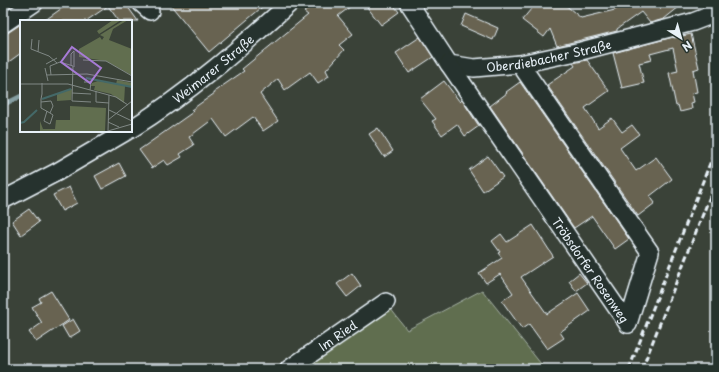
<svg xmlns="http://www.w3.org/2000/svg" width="719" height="372" font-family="'Playpen Sans',sans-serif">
	<rect width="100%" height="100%" fill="#3a4238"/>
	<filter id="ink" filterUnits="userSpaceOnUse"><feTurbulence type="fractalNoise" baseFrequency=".025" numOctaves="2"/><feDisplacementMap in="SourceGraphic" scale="8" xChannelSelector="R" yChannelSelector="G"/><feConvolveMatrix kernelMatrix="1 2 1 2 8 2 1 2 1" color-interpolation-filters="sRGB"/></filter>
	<g filter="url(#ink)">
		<polygon fill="#616e4f" stroke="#a4b0a4" points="482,290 545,369 292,369 387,304 407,330"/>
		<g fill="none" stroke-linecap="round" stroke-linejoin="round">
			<polyline stroke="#869fa2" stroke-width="4.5" points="3,105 21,96"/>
		</g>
		<g fill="#686451" stroke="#e8f1f8">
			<polygon points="69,3 125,3 138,21 119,21 108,6 86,21 44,21"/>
			<polygon points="169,3 267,3 209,52"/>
			<polygon points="315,3 355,3 338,16 353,34 339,45 344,50 326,70 329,76 318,83 310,72 285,90 278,79 260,94 278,121 263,131 253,117 226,137 213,119 189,137 194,145 180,154 182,157 168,165 164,160 152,168 139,150 193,112 191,110 215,93 215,91 244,71 242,69 308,15 304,12"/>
			<polygon points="364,3 392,3 399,12 381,25"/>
			<polygon points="536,3 563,3 581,18 615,10 625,3 684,3 664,19 650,23 641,12 617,29 617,31 557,46 550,29 544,37 522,20"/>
			<polygon points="466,14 498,28 493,40 461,26"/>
			<polygon points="21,24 21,53 3,66 3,36"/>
			<polygon points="691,34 699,68 693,70 697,92 692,93 694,102 691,103 692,109 680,112 678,105 676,106 669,73 678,71 673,48 650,54 652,60 639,63 644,83 622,88 613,53 673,37 674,38"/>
			<polygon points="420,37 433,57 409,73 396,53"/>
			<polygon points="587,60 609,91 585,108 598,128 612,118 622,132 632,125 639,134 620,148 636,171 656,157 672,179 650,196 655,203 638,216 547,85 575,66 573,63"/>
			<polygon points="444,81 460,102 462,100 479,126 465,136 457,124 442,135 432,121 436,119 420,99"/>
			<polygon points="520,82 629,239 615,249 592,216 574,228 490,106 507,93 506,92"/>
			<polygon points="378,128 393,151 384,157 369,134"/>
			<polygon points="488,156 503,177 483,191 469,170"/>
			<polygon points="119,163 126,176 102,189 95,176"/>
			<polygon points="69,187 77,203 62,211 53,195"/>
			<polygon points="29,209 39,222 21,235 12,221"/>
			<polygon points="533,225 553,256 521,277 547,314 578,293 590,311 560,332 564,338 547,349 529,324 522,329 502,301 513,293 500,274 486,283 479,273 502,258 498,253 500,252 492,241 501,234 507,242"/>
			<polygon points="352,273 361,286 347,297 337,284"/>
			<polygon points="579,273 587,283 576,291 569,281"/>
			<polygon points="51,291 69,320 36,342 29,332 42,323 32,307 41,302 39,298"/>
			<polygon points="73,319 80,331 69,338 62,326"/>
		</g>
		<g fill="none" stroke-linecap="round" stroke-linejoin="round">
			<g stroke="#e8f1f8" stroke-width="20">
				<g id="minor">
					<polyline points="141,3 150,11"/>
					<path id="s1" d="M409,3L449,64L474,68L520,64L581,51L693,22L706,17L716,9"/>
					<polyline points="3,24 34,3"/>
					<path id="s2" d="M449,64L628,324"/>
					<polyline points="520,64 650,252 628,324"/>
					<path id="s3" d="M131,129C189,93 240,48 290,3"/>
					<polyline points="3,200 57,172 127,131"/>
					<path id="s4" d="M289,369L386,302"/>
				</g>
			</g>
			<use href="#minor" stroke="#26332d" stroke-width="17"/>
			<g stroke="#e8f1f8" stroke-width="3" stroke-dasharray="6 3" stroke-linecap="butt">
				<polyline points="629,369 716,148"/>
				<polyline points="642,369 716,181"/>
			</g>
		</g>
	</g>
	<g text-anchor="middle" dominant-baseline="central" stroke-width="4" stroke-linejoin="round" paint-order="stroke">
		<g font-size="12" fill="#e8f1f8" stroke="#26332d">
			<text stroke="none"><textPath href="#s1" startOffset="174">Oberdiebacher Straße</textPath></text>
			<text stroke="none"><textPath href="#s3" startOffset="102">Weimarer Straße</textPath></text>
			<text stroke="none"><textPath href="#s2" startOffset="250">Tröbsdorfer Rosenweg</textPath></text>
			<text stroke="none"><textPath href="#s4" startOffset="59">Im Ried</textPath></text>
		</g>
	</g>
	<g transform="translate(20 20)">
		<rect width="112" height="112" fill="#3a4238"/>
		<path d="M93,0H101L79,14L77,11ZM104,0H108L93,9L89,20L112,29L111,55L86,41L59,37V29L80,17L82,20L84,17L80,15ZM97,60L112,63V66H105L104,83L91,74L74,70L75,66H71L72,63L78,61L96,64ZM52,69L51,80L37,81V74ZM50,86L86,88L85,111L20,112V101L23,109H35L36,100H50Z" fill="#616e4f"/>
		<path fill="none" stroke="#446968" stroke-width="2" d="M66,58L112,67M22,79L51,69M0,103L4,102L17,90"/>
		<path fill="none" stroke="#808885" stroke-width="1" d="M12,19L11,29L29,36L37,43M18,32L19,20M63,40L86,41L112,56M26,44L37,38M51,45V34L54,31M54,47V31M25,48L28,61M27,55L67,54L112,62M31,55L30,46L40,42L53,46L52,81L71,82M64,62H71L70,70M0,64H48L96,77L108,85M76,71V82L89,83M52,73L71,74M89,75L88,111L112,104M21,82L31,81L33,86L30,93L21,88V79L22,74V63M89,90L112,101M27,91L24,101L30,104L33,95L30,93M88,100L112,81M88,102L99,107"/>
		<path fill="#a77bd6" fill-opacity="0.15" stroke="#a77bd6" stroke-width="2" d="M52,27L81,48L70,63L41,42Z"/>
		<rect width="112" height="112" fill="none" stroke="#e8f1f8" stroke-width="2"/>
	</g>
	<rect width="719" height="372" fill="none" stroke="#26332d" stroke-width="16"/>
	<rect x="8" y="8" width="703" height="356" fill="none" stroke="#e8f1f8" stroke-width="1.5" filter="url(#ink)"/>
	<g transform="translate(681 38) rotate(143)" stroke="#26332d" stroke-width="3" paint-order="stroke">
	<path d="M0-3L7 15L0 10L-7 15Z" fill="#e8f1f8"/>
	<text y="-6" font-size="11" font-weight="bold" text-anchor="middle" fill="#e8f1f8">N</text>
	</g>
</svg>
